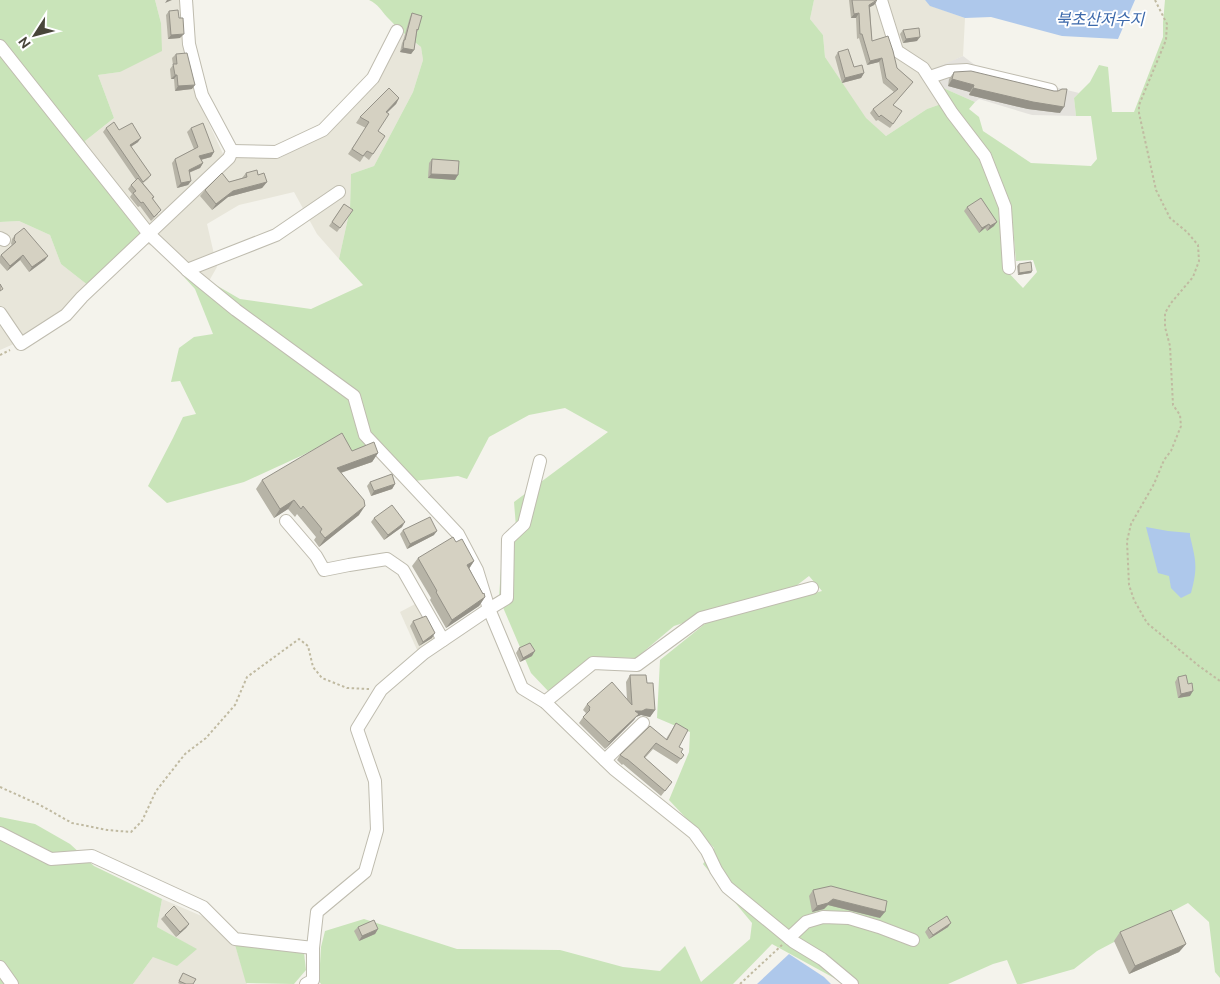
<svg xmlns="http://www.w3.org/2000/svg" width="1220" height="984" font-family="Ubuntu,'Noto Sans KR',sans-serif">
	<rect width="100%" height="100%" fill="#f4f3ec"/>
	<g fill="#e8e6da">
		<polygon points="155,0 193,0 199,102 229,167 239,155 280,158 333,128 402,32 410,39 421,47 423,60 413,92 374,166 351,174 350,209 339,259 317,234 294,192 239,205 207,224 217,267 209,281 184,277 156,247 146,244 139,232 109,194 85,141 114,118 98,75 120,72 161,23"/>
		<polygon points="814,0 925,0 931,6 965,18 963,56 933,70 941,104 927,109 886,136 866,119 825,57 823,35 810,19"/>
		<polygon points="19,221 50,235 61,264 89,286 94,290 71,319 0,350 0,222"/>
		<polygon points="417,603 438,639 418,652 400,612"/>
		<polygon points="162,899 204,917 235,945 247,984 133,984 153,957 196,949 157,927"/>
	</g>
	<polygon fill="#e4e2dd" points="963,56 979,68 1079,93 1074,98 1076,116 1032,115 979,99 975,102 941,87 933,69"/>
	<g fill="#c9e4b9">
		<polygon points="0,0 155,0 161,23 162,51 120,72 98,75 114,118 85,141 109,194 139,232 146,244 89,286 61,264 50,235 19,221 0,222"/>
		<path d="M369,0H814L810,19L823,35L825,57L866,118L886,136L927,109L941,104L981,159L1000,207L1004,268L1023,288L1037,272L1033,260L1016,261L1011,207L941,87L975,102L969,109L979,117L983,131L1031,163L1091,166L1097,159L1091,116H1076L1074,98L1090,82L1099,65L1108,67L1112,112H1134L1163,37V22L1165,0H1220V978L1215,972L1209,922L1188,903L1097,951L1074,969L1021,984H1017L1007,960L993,964L948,984H845L772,944L733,984H321L319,981L321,947L325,931L364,919L457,949L560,950L623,967L660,971L685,946L701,982L750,939L752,923L703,864L714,848L669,800L689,752L690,732L657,718L660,660L706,623L822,591L809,576L796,586L674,626L636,658L597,657L549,692L531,673L499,598L503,538L516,527L514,502L608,432L565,408L529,415L489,437L467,479L458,476L414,481L375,452L347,451L343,434L303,455L244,482L167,503L148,486L173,438L183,417L196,414L180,381L171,382L179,348L194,337L213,334L195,289L184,277L209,281L240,299L311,309L363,285L339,259L350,209L351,174L374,166L413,92L423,60L421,47C409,38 397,28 387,17C380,9 379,5 369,0Z"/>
		<polygon points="0,817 35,824 70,844 94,866 162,899 157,927 197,949 177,966 153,957 133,984 0,984"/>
		<polygon points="235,945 304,953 306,970 294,984 246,983"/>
	</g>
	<g fill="#aec8eb">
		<polygon points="925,0 1135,0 1118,39 1062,36 991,17 965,18 930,6"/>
		<path d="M1146,527L1168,531L1190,533V536C1196,561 1198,568 1191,593L1181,598L1171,588L1169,576L1158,573Z"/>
		<polygon points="789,954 824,977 831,984 757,984"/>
	</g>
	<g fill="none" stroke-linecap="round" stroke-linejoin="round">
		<g stroke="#bfbcaf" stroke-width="14">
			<g id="minor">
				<polyline points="881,0 897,51 923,68 952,113 985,156 1005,207 1009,268"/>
				<polyline points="0,46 149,234 187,270 236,310 354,396 365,435 458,534 477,570 489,609 522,688 545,702 614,769 694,833 707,851 716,870 727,887 794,942 822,959 852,984"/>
				<polyline points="930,77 948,71 967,70 1051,90"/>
				<polyline points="232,151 276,152 323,130 373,78 397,31"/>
				<polyline points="0,238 4,240"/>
				<polyline points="187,270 276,235 339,192"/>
				<polyline points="0,313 21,344 66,315 82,297 229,158 232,151 202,95 189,44 186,0"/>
				<polyline points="286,521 316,556 324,570 349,565 387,559 403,570 443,640"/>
				<polyline points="545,702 593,663 637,665 701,618 812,588"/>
				<polyline points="605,760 643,723"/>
				<polyline points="0,833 51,859 92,856 203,907 235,939 313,948 317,912 365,872 377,830 375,781 357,729 381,690 424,653 489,609 507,598 508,539 524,524 540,461"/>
				<polyline points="789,938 806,922 823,917 849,918 879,927 913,940"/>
				<polyline points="0,967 12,984"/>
				<polyline points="306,984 313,980 313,948"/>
			</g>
		</g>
		<g stroke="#c0baa1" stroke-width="2" stroke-dasharray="2.5 2.5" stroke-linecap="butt">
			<polyline points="1155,0 1167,24 1166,40 1139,105 1139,113 1156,190 1170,218 1187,232 1198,245 1199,261 1193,277 1171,303 1165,313 1165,327 1170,346 1173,405 1180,415 1181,426 1171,451 1164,460 1154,484 1131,524 1127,541 1129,585 1134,600 1147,623 1199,666 1220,681"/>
			<polyline points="0,355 10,350"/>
			<polyline points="0,787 40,805 72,823 107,830 131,832 142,821 156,791 185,754 206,738 235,705 247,677 299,639 308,646 313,667 322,678 347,688 369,689"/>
			<polyline points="740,984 782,945"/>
		</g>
		<use href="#minor" stroke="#fff" stroke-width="12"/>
	</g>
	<g fill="#b7b4a7">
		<polygon points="849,0 877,0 874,5 870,7 872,41 897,68 913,82 893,105 893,124 890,128 878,120 876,121 870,113 873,109 894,92 883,83 879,62 867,65 859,38 857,39 856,18 851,18"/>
		<polygon points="169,11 180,38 168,39 166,15"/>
		<polygon points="412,13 418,30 417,32 414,50 411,54 400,52 402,43 403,41 410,17"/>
		<polygon points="903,30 917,41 903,43 900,34"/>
		<polygon points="838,52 854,67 864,73 861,78 842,83 835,57"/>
		<polygon points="176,54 192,89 175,91 174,79 171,79 170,69 173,65 172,58"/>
		<polygon points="954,72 1060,113 1028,109 969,95 970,92 948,86 949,79"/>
		<polygon points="399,98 396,104 387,113 378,131 385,136 369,160 364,156 360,162 348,154 366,128 356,123 360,117"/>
		<polygon points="106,128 119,130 138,142 131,147 151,175 148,179 143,183 154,197 153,199 158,214 151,221 140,206 138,207 130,197 132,194 128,189 131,185 136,180 103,132"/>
		<polygon points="191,128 214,152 211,157 201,160 203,163 200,168 189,173 191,181 188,185 177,188 172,163 175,159 194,149 187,132"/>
		<polygon points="432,159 455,180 428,178 429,163"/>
		<polygon points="246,173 258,175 267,182 262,188 228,197 212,210 200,196 205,190 242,178"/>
		<polygon points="344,204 353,210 337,232 329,226"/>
		<polygon points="967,207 994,226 987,231 985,228 979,233 964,211"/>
		<polygon points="15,235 45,260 29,272 20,260 7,271 0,263 0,256 12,245 11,244 12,239"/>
		<polygon points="1019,264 1032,271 1031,273 1018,275 1017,266"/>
		<polygon points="352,451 378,453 372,462 341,473 359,515 319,547 314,540 316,537 297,514 295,517 288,509 274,518 256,489 262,480"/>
		<polygon points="370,482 395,484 392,489 371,496 367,486"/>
		<polygon points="374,518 402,527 384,540 371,522"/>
		<polygon points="403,530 434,535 407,549 400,534"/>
		<polygon points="456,542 474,561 469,569 485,597 479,606 446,628 430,600 431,598 412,566 418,558"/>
		<polygon points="413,621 432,638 419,646 410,626"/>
		<polygon points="519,648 532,656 520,662 516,653"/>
		<polygon points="630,675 647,683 655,710 650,717 641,715 636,717 634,720 605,749 579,723 586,713 583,710 587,704 627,700 626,682"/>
		<polygon points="1178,677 1190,696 1178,698 1175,682"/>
		<polygon points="676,723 679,747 681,752 684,755 677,764 653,749 645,758 672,782 661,796 623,764 622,765 617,760 620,755 666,739"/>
		<polygon points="813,890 880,918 828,905 824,909 812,912 809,896"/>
		<polygon points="165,915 189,924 186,928 176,937 161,919"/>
		<polygon points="358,927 378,929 375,934 359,941 354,931"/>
		<polygon points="948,927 929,939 925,932 928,928"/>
		<polygon points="1120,932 1186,944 1179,952 1129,974 1114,941"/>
		<polygon points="183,973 193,984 180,984 178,983"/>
	</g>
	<g fill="#959288">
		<polygon points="167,0 172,0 165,3"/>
		<polygon points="877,1 874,5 866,9 869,5"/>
		<polygon points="859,13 856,18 851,18 854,14"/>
		<polygon points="184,34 180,38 168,39 171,35"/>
		<polygon points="920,37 917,41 903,43 906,39"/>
		<polygon points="403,48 414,50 411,54 400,52"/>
		<polygon points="882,58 879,62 867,65 870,61"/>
		<polygon points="864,73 861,78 842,83 845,78"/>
		<polygon points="175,75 177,75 174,79 171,79"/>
		<polygon points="952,79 974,85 970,92 948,86"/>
		<polygon points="195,85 192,89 175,91 178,86"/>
		<polygon points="973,88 1064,107 1060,113 1028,109 969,95"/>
		<polygon points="399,98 396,104 382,117 386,112"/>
		<polygon points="141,138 138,142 127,149 130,145"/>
		<polygon points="214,152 211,157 196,161 199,156"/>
		<polygon points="203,163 200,168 185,174 189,170"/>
		<polygon points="431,174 458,175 455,180 428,178"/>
		<polygon points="191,181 188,185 177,188 181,183"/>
		<polygon points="267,182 262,188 228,197 212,210 216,204 233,191"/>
		<polygon points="997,222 994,226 987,231 990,226"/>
		<polygon points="989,224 985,228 979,233 982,228"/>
		<polygon points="23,255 20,260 7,271 10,266"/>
		<polygon points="48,256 45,260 29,272 32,267"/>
		<polygon points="1032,271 1031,273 1018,275 1019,273"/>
		<polygon points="378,453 372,462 331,476 337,468"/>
		<polygon points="395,484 392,489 371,496 374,491"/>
		<polygon points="294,500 288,509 274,518 280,509"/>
		<polygon points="365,506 359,515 319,547 325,538"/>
		<polygon points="405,522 402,527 384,540 388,535"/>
		<polygon points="437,531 434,535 407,549 410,544"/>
		<polygon points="474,561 468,570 467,565"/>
		<polygon points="485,597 479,606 446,628 452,620"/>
		<polygon points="435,633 432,638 419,646 423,642"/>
		<polygon points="535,651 532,656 520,662 523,658"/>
		<polygon points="1193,691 1190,696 1178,698 1181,694"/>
		<polygon points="646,709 655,710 650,717 641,715 636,717 634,720 605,749 635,711"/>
		<polygon points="833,899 885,912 880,918 828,905 824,909 812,912 817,906"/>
		<polygon points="951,923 948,927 929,939 933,935"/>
		<polygon points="189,924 186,928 176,937 180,932"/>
		<polygon points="378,929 375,934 359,941 362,936"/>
		<polygon points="1186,944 1179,952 1129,974 1135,966"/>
	</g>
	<g fill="#d5d1c2" stroke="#959288">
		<polygon points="852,0 877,0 869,5 872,41 888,36 893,51 897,68 913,82 893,105 902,111 893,124 881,115 879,117 873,109 898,89 886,78 882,58 870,61 862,34 860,34 859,13 854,14"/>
		<polygon points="178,10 179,18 183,18 184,34 171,35 169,11"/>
		<polygon points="412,13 422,16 418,30 417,29 414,50 403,48 404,40 405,40"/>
		<polygon points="919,28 920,37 906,39 903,30"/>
		<polygon points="848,49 854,67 862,65 864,73 845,78 838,52"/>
		<polygon points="187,53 195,85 178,86 177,75 175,75 173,64 177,64 176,54"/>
		<polygon points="971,71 1054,91 1058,91 1062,89 1067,89 1064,107 1033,102 973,88 974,85 952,79 954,72"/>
		<polygon points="389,88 399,98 386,112 389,114 378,131 385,136 373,154 367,151 363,156 352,149 369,122 360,117"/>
		<polygon points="114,122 119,130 132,123 141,138 130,145 151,175 143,182 106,128"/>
		<polygon points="203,123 214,152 199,156 203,163 189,170 191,181 181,183 175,159 198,147 191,128"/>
		<polygon points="432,159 459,161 458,175 431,174"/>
		<polygon points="257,170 258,175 264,173 267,182 233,191 216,204 205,190 222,173 229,182 247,177 246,173"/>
		<polygon points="138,178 154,197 152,198 161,210 154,217 143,202 141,203 133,193 136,191 131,185"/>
		<polygon points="981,198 997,222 990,226 989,224 982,228 967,207"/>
		<polygon points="344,204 353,210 340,228 332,222"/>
		<polygon points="24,228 48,256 32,267 23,255 10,266 1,255 16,242 14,240 15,235"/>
		<polygon points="1031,262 1032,271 1019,273 1019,264"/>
		<polygon points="0,284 3,289 0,291"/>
		<polygon points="342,433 352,451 374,442 378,453 337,468 364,500 365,506 325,538 320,532 322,529 303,506 301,509 294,500 280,509 262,480"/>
		<polygon points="392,474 395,484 374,491 370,482"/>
		<polygon points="392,505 405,522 388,535 374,518"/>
		<polygon points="430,517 437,531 410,544 403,530"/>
		<polygon points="453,537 456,542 462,539 474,561 467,565 483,594 484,593 485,597 452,620 436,592 437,591 418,558"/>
		<polygon points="426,616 435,633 423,642 413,621"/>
		<polygon points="530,643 535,651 523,658 519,648"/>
		<polygon points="630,675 646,675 647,683 653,683 655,710 646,709 642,711 635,711 639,714 609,742 583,717 590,710 589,709 590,707 587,704 612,682 632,705"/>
		<polygon points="1186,675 1188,684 1192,683 1193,691 1181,694 1178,677"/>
		<polygon points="676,723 688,730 679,747 683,749 681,752 684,755 681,759 656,743 644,757 672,782 665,791 627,759 626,759 620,755 650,726 667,740"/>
		<polygon points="831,886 887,901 885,912 833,899 828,903 817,906 813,890"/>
		<polygon points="174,906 189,924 180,932 165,915"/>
		<polygon points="1171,910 1186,944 1135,966 1120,932"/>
		<polygon points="947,916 951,923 933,935 928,928"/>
		<polygon points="374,920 378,929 362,936 358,927"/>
		<polygon points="183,973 196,979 193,984 186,984 179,981"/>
	</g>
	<g text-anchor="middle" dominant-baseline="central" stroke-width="4" stroke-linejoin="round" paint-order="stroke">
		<g font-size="16" font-style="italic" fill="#3c69ab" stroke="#fff">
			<text x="1100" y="19">북초산저수지</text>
		</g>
	</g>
	<g transform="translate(35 35) rotate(234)" stroke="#ffffff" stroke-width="4" paint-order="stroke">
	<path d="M0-4L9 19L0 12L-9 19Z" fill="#48453a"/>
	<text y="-8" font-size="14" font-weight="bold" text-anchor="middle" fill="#48453a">N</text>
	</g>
</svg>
